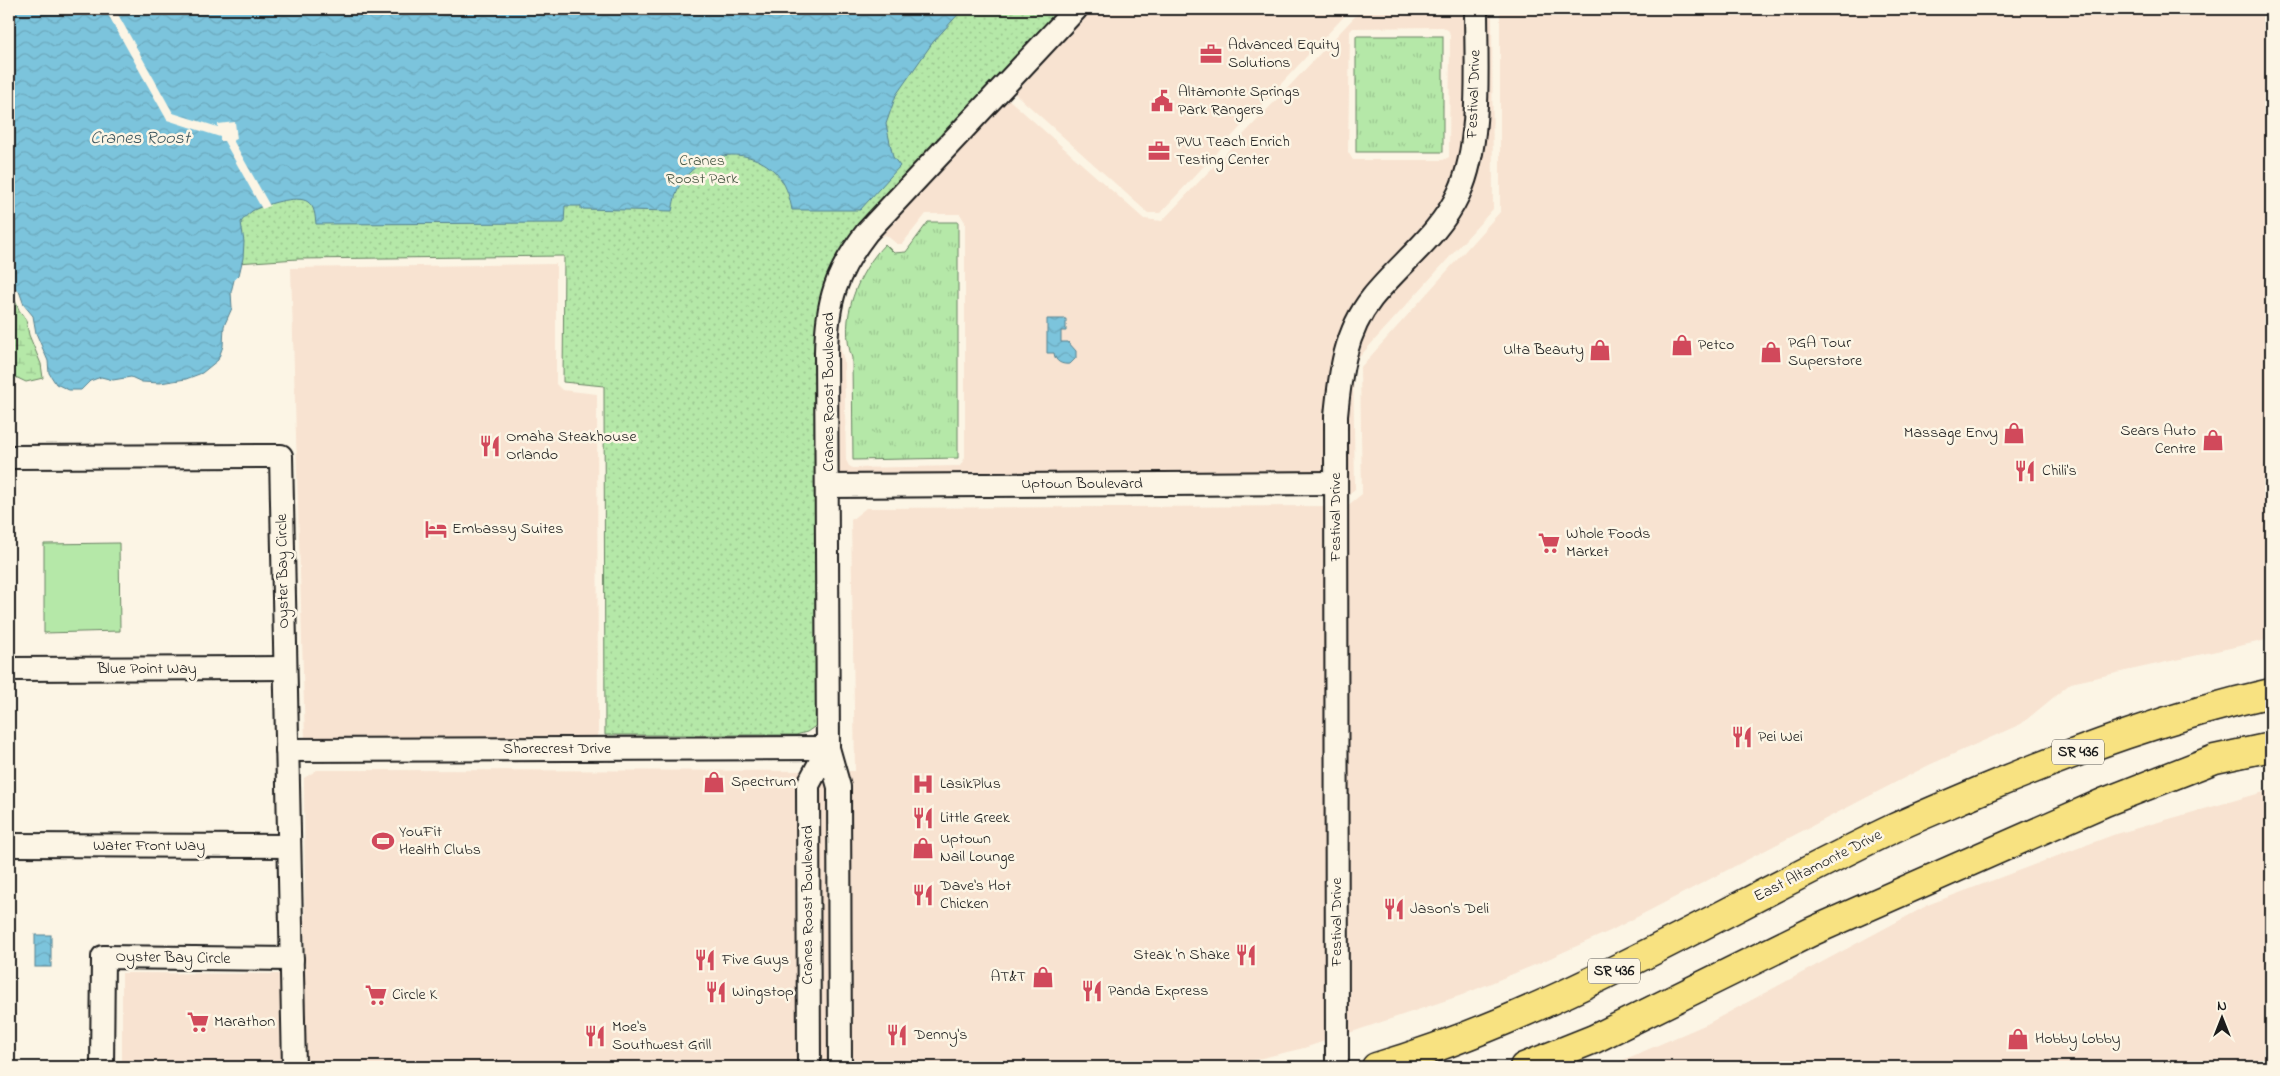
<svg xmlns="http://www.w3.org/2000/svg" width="2280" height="1076" font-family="'Indie Flower',sans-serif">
	<defs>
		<pattern id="grass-tufts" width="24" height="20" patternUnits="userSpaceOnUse" patternTransform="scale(1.25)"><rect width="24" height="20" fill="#b5e8a8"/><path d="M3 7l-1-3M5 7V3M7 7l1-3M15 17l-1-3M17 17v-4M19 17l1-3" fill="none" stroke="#9bc690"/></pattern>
		<pattern id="wetland-marsh" width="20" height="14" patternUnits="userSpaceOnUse" patternTransform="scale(1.25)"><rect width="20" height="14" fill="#b5e8a8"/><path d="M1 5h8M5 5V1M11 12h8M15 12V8" fill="none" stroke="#9bc690"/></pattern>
		<pattern id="park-dots" width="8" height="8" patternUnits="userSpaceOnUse" patternTransform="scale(1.25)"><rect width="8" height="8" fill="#b5e8a8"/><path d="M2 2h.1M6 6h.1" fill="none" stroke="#9bc690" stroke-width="1.8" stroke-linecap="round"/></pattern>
		<pattern id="water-waves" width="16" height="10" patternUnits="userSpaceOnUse" patternTransform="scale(1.25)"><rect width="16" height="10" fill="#7cc4dc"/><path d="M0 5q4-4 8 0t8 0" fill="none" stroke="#6ba8bc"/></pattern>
	</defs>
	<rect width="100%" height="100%" fill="#fcf5e5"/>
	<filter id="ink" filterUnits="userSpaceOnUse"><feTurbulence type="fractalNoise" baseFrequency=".02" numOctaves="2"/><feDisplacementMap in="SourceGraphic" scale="10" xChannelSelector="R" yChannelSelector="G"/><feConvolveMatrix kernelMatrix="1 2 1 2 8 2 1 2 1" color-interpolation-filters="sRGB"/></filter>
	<g filter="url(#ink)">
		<g fill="#f8e3d1" fill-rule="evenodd">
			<polygon points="1085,9 1351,9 1160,213 1148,213 1010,89"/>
			<path d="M1362,9H1467L1465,138L1452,187L1440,211L1367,291L1327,473L837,476L836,326L845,283L873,239L1006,97L1144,219L1162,221ZM1443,27L1449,31L1450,36L1449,157L1443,160H1353L1348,152L1350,31L1353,28ZM926,214H960L965,222V458L960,466L853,468L849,466L846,460L844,360L840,347L841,318L847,291L863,258L880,237L886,235L897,244H902Z"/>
			<polygon points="1485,9 1492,9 1493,209 1353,364 1355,489 1345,497 1345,417 1355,349 1379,305 1451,229 1459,216"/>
			<polygon points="1500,9 2271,9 2271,639 2071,683 2021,724 1929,765 1610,931 1537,964 1462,995 1304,1048 1224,1067 122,1067 122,973 305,974 304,778 317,770 855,771 851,520 866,508 1347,506 1362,494 1360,368 1500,212"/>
			<polygon points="556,264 556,384 562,390 597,394 598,739 305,740 291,268"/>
			<polygon points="2271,790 2271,1067 1607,1067 1707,1024 1930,904 2113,835"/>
		</g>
		<g fill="url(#grass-tufts)" stroke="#688262">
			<rect x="1356" y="36" width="87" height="116"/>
			<path d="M928,222H958V458L853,460L852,358C838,319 858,272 885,244L894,253L906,252Z"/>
		</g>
		<polygon fill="url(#wetland-marsh)" stroke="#688262" points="9,293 13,296 19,310 26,320 29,335 41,364 43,378 26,382 9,374"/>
		<polygon fill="url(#park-dots)" stroke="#688262" points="56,9 1063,9 841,252 817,725 807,732 796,735 605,735 604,386 563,382 564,256 298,259 206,265"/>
		<polygon fill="#b5e8a8" stroke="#688262" points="119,543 120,631 44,633 44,544"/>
		<g fill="url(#water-waves)" stroke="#56818f">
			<path d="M9,9H963L933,42L896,95L886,124L893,157L900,166L860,210H792C790,199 787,187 780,178C755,144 700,149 680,185C675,193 674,203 672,211L581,209V206H565L564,223L316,224C315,216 315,207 308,202C298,194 263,205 252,211C248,214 244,218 241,222L244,242L243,258L239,275L234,280L231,292L232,308L224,326L223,346L218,360L202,373L186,379L160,383L142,382L131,377L113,380L101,377L90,381L81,390H69L56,384L49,373L48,361L36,333L33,316L24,305L19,291L9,284Z"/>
			<path d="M1047,319H1066V331H1061V342H1068L1076,351V358L1070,364C1062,365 1055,362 1054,353H1047Z"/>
			<rect x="35" y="935" width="16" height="32"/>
		</g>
		<polygon fill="#fcf5e5" points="105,9 115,9 173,113 218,127 218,124 235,122 237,139 233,140 270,206 262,209 224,141 220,141 220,137 167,120"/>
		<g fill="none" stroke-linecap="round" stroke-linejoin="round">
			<g stroke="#1c1c1c" stroke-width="26">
				<g id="minor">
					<polyline points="9,457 281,456 294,1067"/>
					<polyline points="828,486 1336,483"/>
					<polyline points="9,669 285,668"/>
					<polyline points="287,750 828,748"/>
					<polyline points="9,845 289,846"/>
					<polyline points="102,1067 103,957 292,959"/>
					<polyline points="809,1067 808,785 828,748"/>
					<path d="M840,1067L839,787L828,748L826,352C827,301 836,272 867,232L1076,9"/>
					<path d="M1337,1067L1336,416C1340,374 1345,332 1372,298C1401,262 1439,236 1459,193C1482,144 1476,63 1476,9"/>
				</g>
			</g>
			<g stroke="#1c1c1c" stroke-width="31">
				<g id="major">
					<path d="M1376,1067C1559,1013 1723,909 1894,828C1924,814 1954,802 1984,789C2078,750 2172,715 2271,693"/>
					<polyline points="1524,1067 1594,1039 1813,931 2105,802 2215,759 2271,747"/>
				</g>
			</g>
			<use href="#minor" stroke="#fcf5e5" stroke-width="22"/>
			<use href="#major" stroke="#f8e281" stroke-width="28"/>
		</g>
	</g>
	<defs>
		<g id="office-bare" transform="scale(1.725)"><path d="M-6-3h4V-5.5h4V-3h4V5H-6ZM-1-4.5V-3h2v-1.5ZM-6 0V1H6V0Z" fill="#d1495b" stroke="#fcf5e5" stroke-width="2.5" paint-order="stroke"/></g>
		<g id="civic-bare" transform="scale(1.725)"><path d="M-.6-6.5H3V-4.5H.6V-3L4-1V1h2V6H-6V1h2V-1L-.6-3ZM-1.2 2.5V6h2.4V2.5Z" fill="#d1495b" stroke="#fcf5e5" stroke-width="2.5" paint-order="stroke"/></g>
		<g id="shop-bare" transform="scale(1.725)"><path d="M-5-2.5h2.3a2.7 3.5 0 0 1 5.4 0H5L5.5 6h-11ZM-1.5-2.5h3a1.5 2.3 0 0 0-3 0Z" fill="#d1495b" stroke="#fcf5e5" stroke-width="2.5" paint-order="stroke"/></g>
		<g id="restaurant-bare" transform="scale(1.725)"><path d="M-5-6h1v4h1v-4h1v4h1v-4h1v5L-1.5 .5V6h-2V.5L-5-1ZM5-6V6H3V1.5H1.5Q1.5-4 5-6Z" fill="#d1495b" stroke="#fcf5e5" stroke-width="2.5" paint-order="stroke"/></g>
		<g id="hotel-bare" transform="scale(1.725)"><path d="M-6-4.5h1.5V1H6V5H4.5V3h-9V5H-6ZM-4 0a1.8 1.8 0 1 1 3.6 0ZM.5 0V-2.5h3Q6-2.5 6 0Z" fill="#d1495b" stroke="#fcf5e5" stroke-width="2.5" paint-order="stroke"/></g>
		<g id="supermarket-bare" transform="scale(1.725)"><path d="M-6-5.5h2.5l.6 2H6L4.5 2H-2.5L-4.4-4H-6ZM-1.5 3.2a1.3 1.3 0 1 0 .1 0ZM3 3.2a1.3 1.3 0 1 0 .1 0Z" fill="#d1495b" stroke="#fcf5e5" stroke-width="2.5" paint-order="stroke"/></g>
		<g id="hospital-bare" transform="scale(1.725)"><path d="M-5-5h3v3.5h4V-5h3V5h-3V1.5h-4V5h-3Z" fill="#d1495b" stroke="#fcf5e5" stroke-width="2.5" paint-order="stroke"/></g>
		<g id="stadium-bare" transform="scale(1.725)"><path d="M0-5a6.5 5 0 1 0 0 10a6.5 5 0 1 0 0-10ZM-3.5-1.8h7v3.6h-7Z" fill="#d1495b" stroke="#fcf5e5" stroke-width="2.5" paint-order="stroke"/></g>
	</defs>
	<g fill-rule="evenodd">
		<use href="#office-bare" x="1211" y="54"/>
		<use href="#civic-bare" x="1162" y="101"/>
		<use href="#office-bare" x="1159" y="151"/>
		<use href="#shop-bare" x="1682" y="345"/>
		<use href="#shop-bare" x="1600" y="350"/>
		<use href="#shop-bare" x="1771" y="352"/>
		<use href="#shop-bare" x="2014" y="433"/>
		<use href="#shop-bare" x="2213" y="440"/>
		<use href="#restaurant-bare" x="490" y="446"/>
		<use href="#restaurant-bare" x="2025" y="471"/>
		<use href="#hotel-bare" x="436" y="529"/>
		<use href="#supermarket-bare" x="1549" y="543"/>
		<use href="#restaurant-bare" x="1742" y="737"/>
		<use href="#shop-bare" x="714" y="782"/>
		<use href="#hospital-bare" x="923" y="784"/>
		<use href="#restaurant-bare" x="923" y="818"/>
		<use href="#stadium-bare" x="383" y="841"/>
		<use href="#shop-bare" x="923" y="848"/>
		<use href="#restaurant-bare" x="923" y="895"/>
		<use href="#restaurant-bare" x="1394" y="909"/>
		<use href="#restaurant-bare" x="1246" y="955"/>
		<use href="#restaurant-bare" x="705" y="960"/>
		<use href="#shop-bare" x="1043" y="977"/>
		<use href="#restaurant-bare" x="1092" y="991"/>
		<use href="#restaurant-bare" x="716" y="992"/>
		<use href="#supermarket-bare" x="376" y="995"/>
		<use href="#supermarket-bare" x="198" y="1022"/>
		<use href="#restaurant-bare" x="897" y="1035"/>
		<use href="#restaurant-bare" x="595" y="1036"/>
		<use href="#shop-bare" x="2018" y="1039"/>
	</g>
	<g text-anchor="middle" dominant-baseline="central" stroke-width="5" stroke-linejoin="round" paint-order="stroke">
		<g fill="#fcf5e5" stroke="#5f5d58" stroke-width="1">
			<rect x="2052" y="739.5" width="52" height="25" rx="4"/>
			<rect x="1588" y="958.5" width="52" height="25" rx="4"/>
		</g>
		<g font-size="15" font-weight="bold" fill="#1c1c1c">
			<text x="2078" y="752">SR 436</text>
			<text x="1614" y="971">SR 436</text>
		</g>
		<g font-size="16" fill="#1c1c1c" stroke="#fcf5e5" text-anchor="start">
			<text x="1228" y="45">Advanced Equity<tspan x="1228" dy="18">Solutions</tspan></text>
			<text x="1178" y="92">Altamonte Springs<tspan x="1178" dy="18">Park Rangers</tspan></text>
			<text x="1176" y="142">PVU Teach Enrich<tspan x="1176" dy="18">Testing Center</tspan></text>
			<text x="1788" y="343">PGA Tour<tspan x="1788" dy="18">Superstore</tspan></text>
			<text x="1698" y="345">Petco</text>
			<text x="1584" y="350" text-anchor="end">Ulta Beauty</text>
			<text x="2196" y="431" text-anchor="end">Sears Auto<tspan x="2196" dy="18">Centre</tspan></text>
			<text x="1998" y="433" text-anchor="end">Massage Envy</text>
			<text x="506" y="437">Omaha Steakhouse<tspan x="506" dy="18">Orlando</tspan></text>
			<text x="2042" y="471">Chili's</text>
			<text x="452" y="529">Embassy Suites</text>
			<text x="1566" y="534">Whole Foods<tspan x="1566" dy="18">Market</tspan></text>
			<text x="1758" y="737">Pei Wei</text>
			<text x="731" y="782">Spectrum</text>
			<text x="940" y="784">LasikPlus</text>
			<text x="940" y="818">Little Greek</text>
			<text x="399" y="832">YouFit<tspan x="399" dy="18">Health Clubs</tspan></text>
			<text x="940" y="839">Uptown<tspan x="940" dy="18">Nail Lounge</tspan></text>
			<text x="940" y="886">Dave's Hot<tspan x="940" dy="18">Chicken</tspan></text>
			<text x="1410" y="909">Jason's Deli</text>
			<text x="1230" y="955" text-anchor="end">Steak 'n Shake</text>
			<text x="722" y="960">Five Guys</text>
			<text x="1026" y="977" text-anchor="end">AT&amp;T</text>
			<text x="1108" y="991">Panda Express</text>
			<text x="732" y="992">Wingstop</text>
			<text x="392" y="995">Circle K</text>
			<text x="214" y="1022">Marathon</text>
			<text x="612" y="1027">Moe's<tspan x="612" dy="18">Southwest Grill</tspan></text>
			<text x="914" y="1035">Denny's</text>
			<text x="2035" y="1039">Hobby Lobby</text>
		</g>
		<g font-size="16" fill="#1c1c1c" stroke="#fcf5e5">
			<text transform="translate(1474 94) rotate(-88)">Festival Drive</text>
			<text transform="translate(829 392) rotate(-90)">Cranes Roost Boulevard</text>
			<text x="1082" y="484">Uptown Boulevard</text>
			<text transform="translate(1336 517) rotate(-90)">Festival Drive</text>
			<text transform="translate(283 571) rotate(-91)">Oyster Bay Circle</text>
			<text x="147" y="669">Blue Point Way</text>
			<text x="557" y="749">Shorecrest Drive</text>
			<text x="149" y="846">Water Front Way</text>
			<text transform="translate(1818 866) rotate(-27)">East Altamonte Drive</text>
			<text transform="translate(808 905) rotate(-90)">Cranes Roost Boulevard</text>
			<text transform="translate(1337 922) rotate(-90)">Festival Drive</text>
			<text transform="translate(173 958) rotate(1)">Oyster Bay Circle</text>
		</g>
		<g font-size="16" fill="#4a5946" stroke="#fcf5e5">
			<text x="702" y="161">Cranes<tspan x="702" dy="18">Roost Park</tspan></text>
		</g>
		<g font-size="18" font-style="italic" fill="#3e575f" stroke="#fcf5e5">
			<text x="140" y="139">Cranes Roost</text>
		</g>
	</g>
	<rect width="2280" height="1076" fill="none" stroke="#fcf5e5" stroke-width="30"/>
	<rect x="15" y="15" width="2250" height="1046" fill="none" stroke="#1c1c1c" stroke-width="2" filter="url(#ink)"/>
	<g transform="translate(2222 1018)" stroke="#fcf5e5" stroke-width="4" paint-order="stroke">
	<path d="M0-4L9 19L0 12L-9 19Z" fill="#1c1c1c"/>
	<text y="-8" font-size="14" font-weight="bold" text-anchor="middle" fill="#1c1c1c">N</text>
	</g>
</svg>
